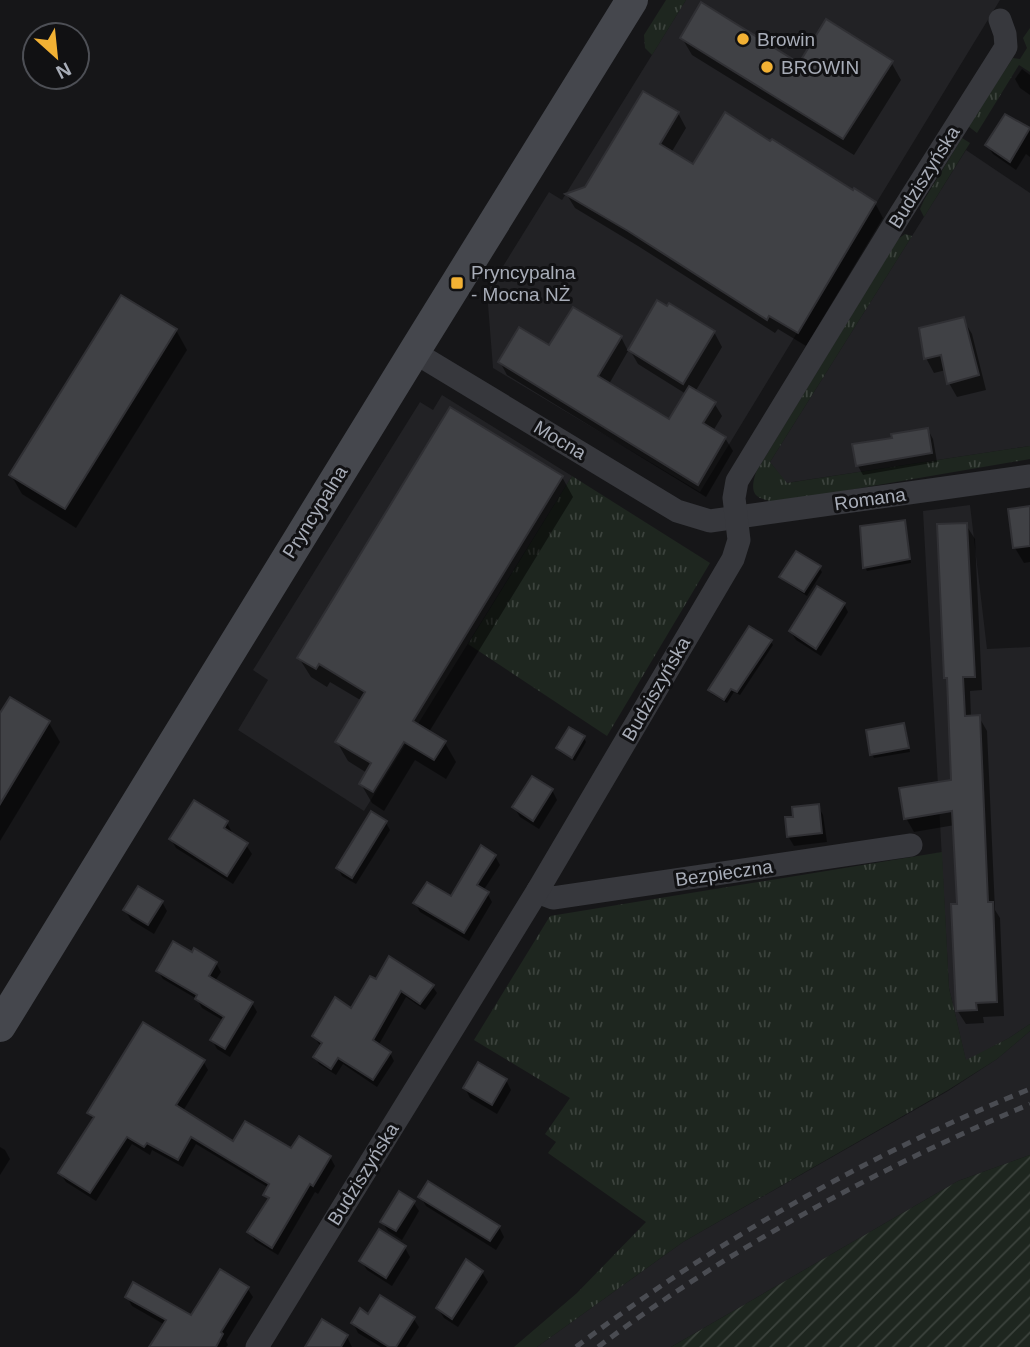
<svg xmlns="http://www.w3.org/2000/svg" width="1030" height="1347" font-family="Arial,sans-serif">
	<defs>
		<pattern id="grass-tufts" width="24" height="20" patternUnits="userSpaceOnUse" patternTransform="scale(1.75)"><rect width="24" height="20" fill="#1e261f"/><path d="M3 7l-1-3M5 7V3M7 7l1-3M15 17l-1-3M17 17v-4M19 17l1-3" fill="none" stroke="#3c433d"/></pattern>
		<pattern id="garden-furrows" width="10" height="10" patternUnits="userSpaceOnUse" patternTransform="scale(1.75)"><rect width="10" height="10" fill="#1e261f"/><path d="M-1 1l2-2M0 10L10 0M9 11l2-2" fill="none" stroke="#3c433d"/></pattern>
	</defs>
	<rect width="100%" height="100%" fill="#161618"/>
	<g fill="#222225">
		<polygon points="686,0 1000,0 700,492 493,368 487,292 549,192 562,200"/>
		<polygon points="966,150 1030,193 1030,446 786,483 770,462"/>
		<polygon points="442,395 572,476 364,811 238,730 268,680 253,670 420,402 433,410"/>
		<polygon points="970,505 987,649 1030,647 1030,1024 1009,1038 966,1061 949,988 923,511"/>
		<polygon points="1030,1031 1030,1155 958,1181 671,1347 537,1347 683,1242 948,1091 997,1059"/>
	</g>
	<g fill="url(#grass-tufts)">
		<polygon points="666,0 686,0 652,55 645,48 644,35"/>
		<polygon points="1030,28 1030,72 1019,65 977,133 968,126 1013,58 1020,59 1027,48 1023,38"/>
		<polygon points="962,138 970,143 924,217 920,209 924,200"/>
		<path d="M905,234L912,236L770,462L787,483L1030,446V459L779,502C757,499 748,497 756,472L898,239Z"/>
		<polygon points="572,476 710,563 607,736 468,644"/>
		<polygon points="942,852 949,988 966,1060 1009,1038 1030,1024 1030,1031 997,1059 948,1090 683,1242 537,1347 514,1347 577,1293 646,1222 548,1153 556,1142 545,1134 570,1098 474,1040 550,916"/>
	</g>
	<polygon fill="url(#garden-furrows)" points="1030,1155 1030,1347 671,1347 958,1181"/>
	<g fill="#0007">
		<polygon points="682,38 800,66 891,62 901,80 854,155 692,55"/>
		<polygon points="1022,69 1030,75 1030,95 1020,88 1015,79"/>
		<polygon points="678,113 686,128 671,153 693,166 771,144 875,203 883,218 806,346 778,329 775,333 638,246 575,208 567,195 586,188"/>
		<polygon points="1006,117 1030,130 1030,157 1026,154 1016,170 993,154 987,145"/>
		<polygon points="963,319 972,334 986,390 957,397 949,383 946,370 934,373 926,358"/>
		<polygon points="176,330 187,350 76,528 22,494 11,475"/>
		<polygon points="714,332 722,347 695,392 714,403 722,416 713,431 725,438 733,451 706,497 507,375 500,362 550,348 621,337 628,351 609,384 670,422 686,394 638,364 630,350"/>
		<polygon points="928,430 933,439 937,462 863,475 858,466 894,439"/>
		<polygon points="562,477 573,497 429,732 445,743 456,762 446,779 415,760 384,811 372,803 361,784 367,773 348,761 337,742 362,701 330,682 327,687 311,677 299,658"/>
		<polygon points="1030,508 1030,562 1024,563 1015,548 1010,510"/>
		<polygon points="904,522 906,526 911,563 867,571 865,567"/>
		<polygon points="966,525 975,539 982,690 970,691 971,717 979,717 987,731 995,910 1000,918 1004,1016 983,1017 984,1023 966,1024 957,1010 958,905 955,825 914,832 906,818 953,781 949,682 946,677"/>
		<polygon points="819,568 822,572 807,596 784,581 781,577"/>
		<polygon points="844,604 848,612 821,656 796,640 791,632"/>
		<polygon points="770,641 773,645 740,695 734,692 727,703 712,694 710,690"/>
		<polygon points="0,716 49,723 60,742 0,841"/>
		<polygon points="903,724 906,729 910,752 874,758 872,754"/>
		<polygon points="584,738 586,742 575,761 560,752 558,748"/>
		<polygon points="552,790 557,800 539,829 520,817 514,807"/>
		<polygon points="818,806 823,815 827,842 794,846 788,836"/>
		<polygon points="227,823 232,832 230,834 246,845 252,854 233,884 176,848 171,839"/>
		<polygon points="386,823 390,830 356,884 342,876 338,868"/>
		<polygon points="495,856 500,865 483,891 487,893 492,902 469,941 420,912 415,903 451,899"/>
		<polygon points="162,902 167,911 154,934 131,920 125,910"/>
		<polygon points="216,963 221,972 215,981 252,1003 257,1012 230,1057 217,1049 212,1040 224,1021 202,1008 197,999 163,979 158,971"/>
		<polygon points="377,982 432,986 437,993 425,1010 406,997 378,1046 390,1053 394,1061 377,1087 343,1064 336,1075 319,1064 315,1057 322,1046 319,1044 314,1036 352,1010"/>
		<polygon points="203,1061 208,1070 183,1111 234,1143 330,1157 335,1166 318,1194 315,1192 278,1255 255,1241 250,1232 269,1201 265,1195 269,1188 196,1144 183,1167 152,1150 150,1155 132,1144 96,1201 66,1182 60,1173 94,1121 89,1113"/>
		<polygon points="506,1080 511,1090 497,1114 470,1098 465,1088"/>
		<polygon points="0,1147 5,1150 10,1159 0,1175"/>
		<polygon points="421,1197 499,1227 504,1237 496,1250 426,1206"/>
		<polygon points="413,1202 419,1211 402,1240 388,1231 382,1222"/>
		<polygon points="405,1248 410,1257 392,1286 367,1270 361,1261"/>
		<polygon points="482,1272 488,1282 458,1327 444,1318 438,1308"/>
		<polygon points="247,1288 253,1297 226,1341 228,1345 226,1347 151,1347 165,1325 132,1306 127,1297 192,1318"/>
		<polygon points="369,1316 413,1318 419,1327 406,1347 381,1347 358,1333 353,1323"/>
		<polygon points="347,1337 352,1347 307,1347"/>
	</g>
	<g fill="#404145" stroke="#303034" stroke-width="2">
		<polygon points="701,2 799,63 826,19 893,61 843,139 680,38"/>
		<polygon points="643,91 679,112 660,144 693,164 725,112 770,141 772,139 853,190 854,188 876,202 798,333 769,316 767,320 628,231 565,194 585,187"/>
		<polygon points="1005,114 1030,128 1010,162 985,145"/>
		<polygon points="121,295 177,329 65,509 9,475"/>
		<polygon points="657,300 667,306 669,303 715,331 683,384 628,350"/>
		<polygon points="573,307 622,336 598,376 669,419 689,386 716,402 703,423 726,437 698,485 498,362 519,327 549,345"/>
		<polygon points="964,317 979,375 947,384 941,355 924,359 919,328"/>
		<polygon points="450,407 563,476 413,721 446,741 434,760 404,742 373,792 359,784 371,763 335,742 365,692 319,664 316,669 297,658"/>
		<polygon points="928,428 932,453 856,466 852,444 892,438 891,434"/>
		<polygon points="1030,506 1030,546 1013,548 1008,509"/>
		<polygon points="905,520 910,559 863,568 860,526"/>
		<polygon points="967,523 975,677 963,677 965,716 980,715 988,902 993,902 997,1002 976,1003 977,1010 956,1011 951,904 957,904 952,811 904,819 899,788 951,780 947,678 944,678 937,524"/>
		<polygon points="796,551 821,566 804,592 779,577"/>
		<polygon points="817,586 845,603 816,649 789,631"/>
		<polygon points="749,626 772,640 737,692 731,689 724,700 708,690"/>
		<polygon points="10,697 50,721 0,804 0,713"/>
		<polygon points="904,723 909,748 870,755 866,730"/>
		<polygon points="569,727 585,736 572,758 556,748"/>
		<polygon points="532,776 553,789 533,821 512,807"/>
		<polygon points="194,800 228,821 224,828 248,843 227,876 169,839"/>
		<polygon points="819,804 822,833 787,837 785,817 793,817 792,807"/>
		<polygon points="371,811 387,821 352,878 336,868"/>
		<polygon points="481,845 496,855 477,885 489,892 464,933 413,903 427,882 451,896"/>
		<polygon points="138,886 163,901 148,925 123,910"/>
		<polygon points="173,941 192,952 194,948 217,962 209,976 253,1002 225,1049 210,1040 224,1017 195,999 197,995 156,971"/>
		<polygon points="389,956 434,985 420,1004 401,991 373,1040 391,1052 373,1080 338,1058 331,1069 313,1057 322,1043 312,1036 335,997 351,1008 370,976 376,979"/>
		<polygon points="143,1022 205,1060 176,1105 233,1141 245,1121 291,1148 299,1136 331,1156 313,1186 310,1184 272,1248 247,1232 269,1198 263,1195 269,1184 191,1137 178,1160 147,1143 144,1147 127,1137 90,1193 58,1173 94,1117 87,1113"/>
		<polygon points="478,1062 507,1079 492,1105 463,1088"/>
		<polygon points="428,1181 500,1226 490,1241 418,1197"/>
		<polygon points="399,1191 415,1201 396,1231 380,1222"/>
		<polygon points="379,1229 406,1246 386,1278 359,1261"/>
		<polygon points="466,1259 483,1271 452,1319 436,1308"/>
		<polygon points="220,1269 249,1287 221,1332 223,1334 216,1347 149,1347 166,1320 125,1297 133,1282 191,1315"/>
		<polygon points="380,1295 415,1317 396,1347 389,1347 351,1323 360,1308 368,1314"/>
		<polygon points="322,1319 348,1335 341,1347 305,1347"/>
	</g>
	<g fill="none" stroke-linecap="round" stroke-linejoin="round">
		<g stroke="#37383d" stroke-width="23">
			<polyline points="414,352 677,511 710,521 1030,476"/>
			<polyline points="538,890 545,895 553,898 911,845"/>
			<polyline points="257,1347 538,890 733,559 739,540 734,498 737,481 901,213 1006,47 1005,34 1000,20"/>
		</g>
		<polyline stroke="#45474d" stroke-width="32" points="0,1026 414,352 632,0"/>
		<g stroke="#4a4c52" stroke-width="5" stroke-dasharray="9 7" stroke-linecap="butt">
			<path d="M576,1347C714,1242 869,1154 1030,1089"/>
			<path d="M598,1347C731,1247 877,1169 1030,1104"/>
		</g>
	</g>
	<g fill="#f2b134" stroke="#111113" stroke-width="2.5">
		<circle cx="743" cy="39" r="7"/>
		<circle cx="767" cy="67" r="7"/>
		<rect x="450" y="276" width="14" height="14" rx="3.5"/>
	</g>
	<g text-anchor="middle" dominant-baseline="central" stroke-width="6" stroke-linejoin="round" paint-order="stroke">
		<g font-size="19" fill="#a8adb8" stroke="#111113" text-anchor="start">
			<text x="757" y="39">Browin</text>
			<text x="781" y="67">BROWIN</text>
			<text x="471" y="272">Pryncypalna<tspan x="471" dy="22">- Mocna NŻ</tspan></text>
		</g>
		<g font-size="19" fill="#a8adb8" stroke="#111113">
			<text transform="translate(924 177) rotate(-58)">Budziszyńska</text>
			<text transform="translate(560 440) rotate(31)">Mocna</text>
			<text transform="translate(870 499) rotate(-8)">Romana</text>
			<text transform="translate(315 512) rotate(-58)">Pryncypalna</text>
			<text transform="translate(656 689) rotate(-60)">Budziszyńska</text>
			<text transform="translate(724 873) rotate(-8)">Bezpieczna</text>
			<text transform="translate(363 1174) rotate(-58)">Budziszyńska</text>
		</g>
	</g>
	<g transform="translate(56 56) rotate(153)"><circle r="33" fill="#111113" stroke="#4d4f55" stroke-width="2"/>
	<path d="M0-5L12 26L0 18L-12 26Z" fill="#f2b134"/>
	<text y="-10" font-size="19" font-weight="bold" text-anchor="middle" fill="#a8adb8">N</text>
	</g>
</svg>
